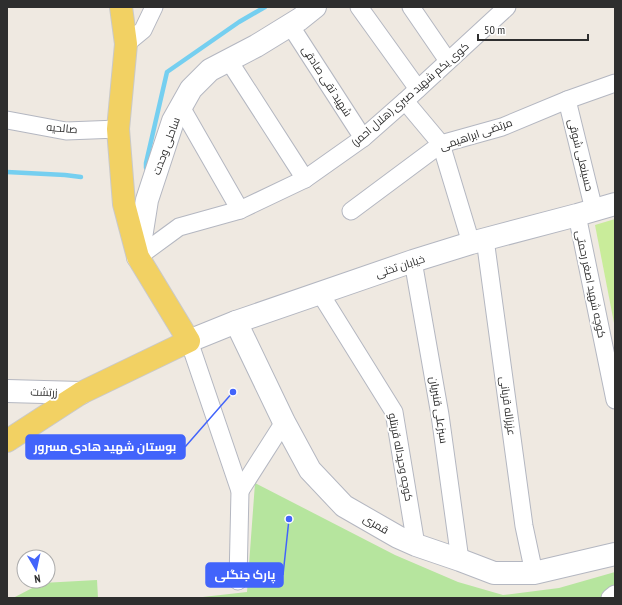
<svg xmlns="http://www.w3.org/2000/svg" width="622" height="605" font-family="'PT Sans Narrow',Cairo,sans-serif">
	<rect width="100%" height="100%" fill="#efe9e1"/>
	<g fill="#b6e59e">
		<polygon points="255,483 395,555 458,582 503,595 559,588 615,572 615,598 194,598 247,592"/>
		<polygon points="97,580 98,598 13,598 42,583"/>
	</g>
	<polygon fill="#c9ec9a" points="615,219 615,328 595,225"/>
	<g fill="none" stroke-linecap="round" stroke-linejoin="round">
		<g stroke="#75cff0" stroke-width="4.5">
			<polyline points="146,168 146,163 167,72 239,22 265,7"/>
			<polyline points="7,172 65,175 81,177"/>
		</g>
		<g stroke="#b4b7c1" stroke-width="19">
			<g id="street">
				<polyline points="359,7 418,89"/>
				<polyline points="411,7 448,61"/>
				<polyline points="290,25 363,138"/>
				<polyline points="126,44 143,30 154,7"/>
				<polyline points="229,61 305,179"/>
				<polyline points="567,100 594,210"/>
				<polyline points="405,101 441,144 471,243"/>
				<polyline points="181,107 240,210"/>
				<polyline points="7,120 66,131 118,129"/>
				<polyline points="351,211 441,144 502,127 567,100 615,83"/>
				<polyline points="577,215 615,400"/>
				<polyline points="485,239 524,526 534,573"/>
				<polyline points="138,257 179,227 240,210 305,179 363,138 405,101 507,7"/>
				<polyline points="413,261 440,415 460,560"/>
				<polyline points="320,293 394,412 416,545"/>
				<polyline points="189,341 240,491 238,581"/>
				<polyline points="240,491 284,422"/>
				<polyline points="610,598 615,594"/>
			</g>
		</g>
		<g stroke="#b4b7c1" stroke-width="24">
			<g id="secondary">
				<polyline points="138,257 147,200 173,121 191,89 210,70 256,46 300,19 315,7"/>
				<polyline points="236,322 284,422 310,470 344,506 398,537 416,545 460,560 494,573 534,573 615,554"/>
				<polyline points="189,341 236,322 413,261 471,243 577,215 615,204"/>
				<polyline points="7,391 81,393"/>
			</g>
		</g>
		<g stroke="#c9c9c9" stroke-width="24">
			<polyline id="primary" points="7,441 81,393 189,341 138,257 124,204 118,129 126,44 121,7"/>
		</g>
		<use href="#street" stroke="#fff" stroke-width="17"/>
		<use href="#secondary" stroke="#fff" stroke-width="22"/>
		<use href="#primary" stroke="#f2d163" stroke-width="22"/>
	</g>
	<g text-anchor="middle" dominant-baseline="central" stroke-width="4" stroke-linejoin="round" paint-order="stroke">
		<g font-size="11" fill="#2e2e2e" stroke="#fff">
			<text transform="translate(327 81) rotate(57)">شهید تقی صادقی</text>
			<text transform="translate(410 94) rotate(-41)">کوی یکم شهید صبری (هلال احمر)</text>
			<text transform="translate(62 128) rotate(5)">صالحیه</text>
			<text transform="translate(476 134) rotate(-19)">مرتضی ابراهیمی</text>
			<text transform="translate(166 146) rotate(-70)">ساحلی وحدت</text>
			<text transform="translate(581 155) rotate(76)">حسینعلی شوقی</text>
			<text transform="translate(400 266) rotate(-18)">خیابان تختی</text>
			<text transform="translate(591 284) rotate(78)">کوچه شهید اصغر رحمتی</text>
			<text transform="translate(44 392) rotate(2)">زرتشت</text>
			<text transform="translate(508 406) rotate(82)">عزیزاله قربانی</text>
			<text transform="translate(439 410) rotate(81)">سبزعلی قنبریان</text>
			<text transform="translate(401 457) rotate(79)">کوچه وحیداله قربتلو</text>
			<text transform="translate(376 524) rotate(30)">قمری</text>
		</g>
	</g>
	<path fill="none" stroke="#4264fb" stroke-width="1.5" d="M233 392L185 447M289 519L283 575"/>
	<g fill="#4264fb" stroke="#fff" stroke-width="1.5">
		<circle cx="233" cy="392" r="4"/>
		<circle cx="289" cy="519" r="4"/>
	</g>
	<g fill="#4264fb" stroke="#4264fb" stroke-width="1.5">
		<rect x="26" y="435" width="159" height="24" rx="4"/>
		<rect x="206" y="563" width="77" height="24" rx="4"/>
	</g>
	<g font-size="12" text-anchor="middle" font-weight="bold" fill="#fff">
		<text x="105" y="451">بوستان شهید هادی مسرور</text>
		<text x="245" y="579">پارک جنگلی</text>
	</g>
	<rect width="622" height="605" fill="none" stroke="#2e2e2e" stroke-width="16"/>
	<g transform="translate(36 569) rotate(171)"><circle r="19" fill="#ffffff" stroke="#ababab"/>
	<path d="M0-3L7 15L0 10L-7 15Z" fill="#4264fb"/>
	<text y="-6" font-size="11" font-weight="bold" text-anchor="middle" fill="#2e2e2e">N</text>
	</g>
	<path d="M478 34v6h110v-6" fill="none" stroke="#2e2e2e" stroke-width="2"/>
	<text x="484" y="34" font-size="12" fill="#2e2e2e" stroke="#ffffff" stroke-width="3" paint-order="stroke">50 m</text>
</svg>
